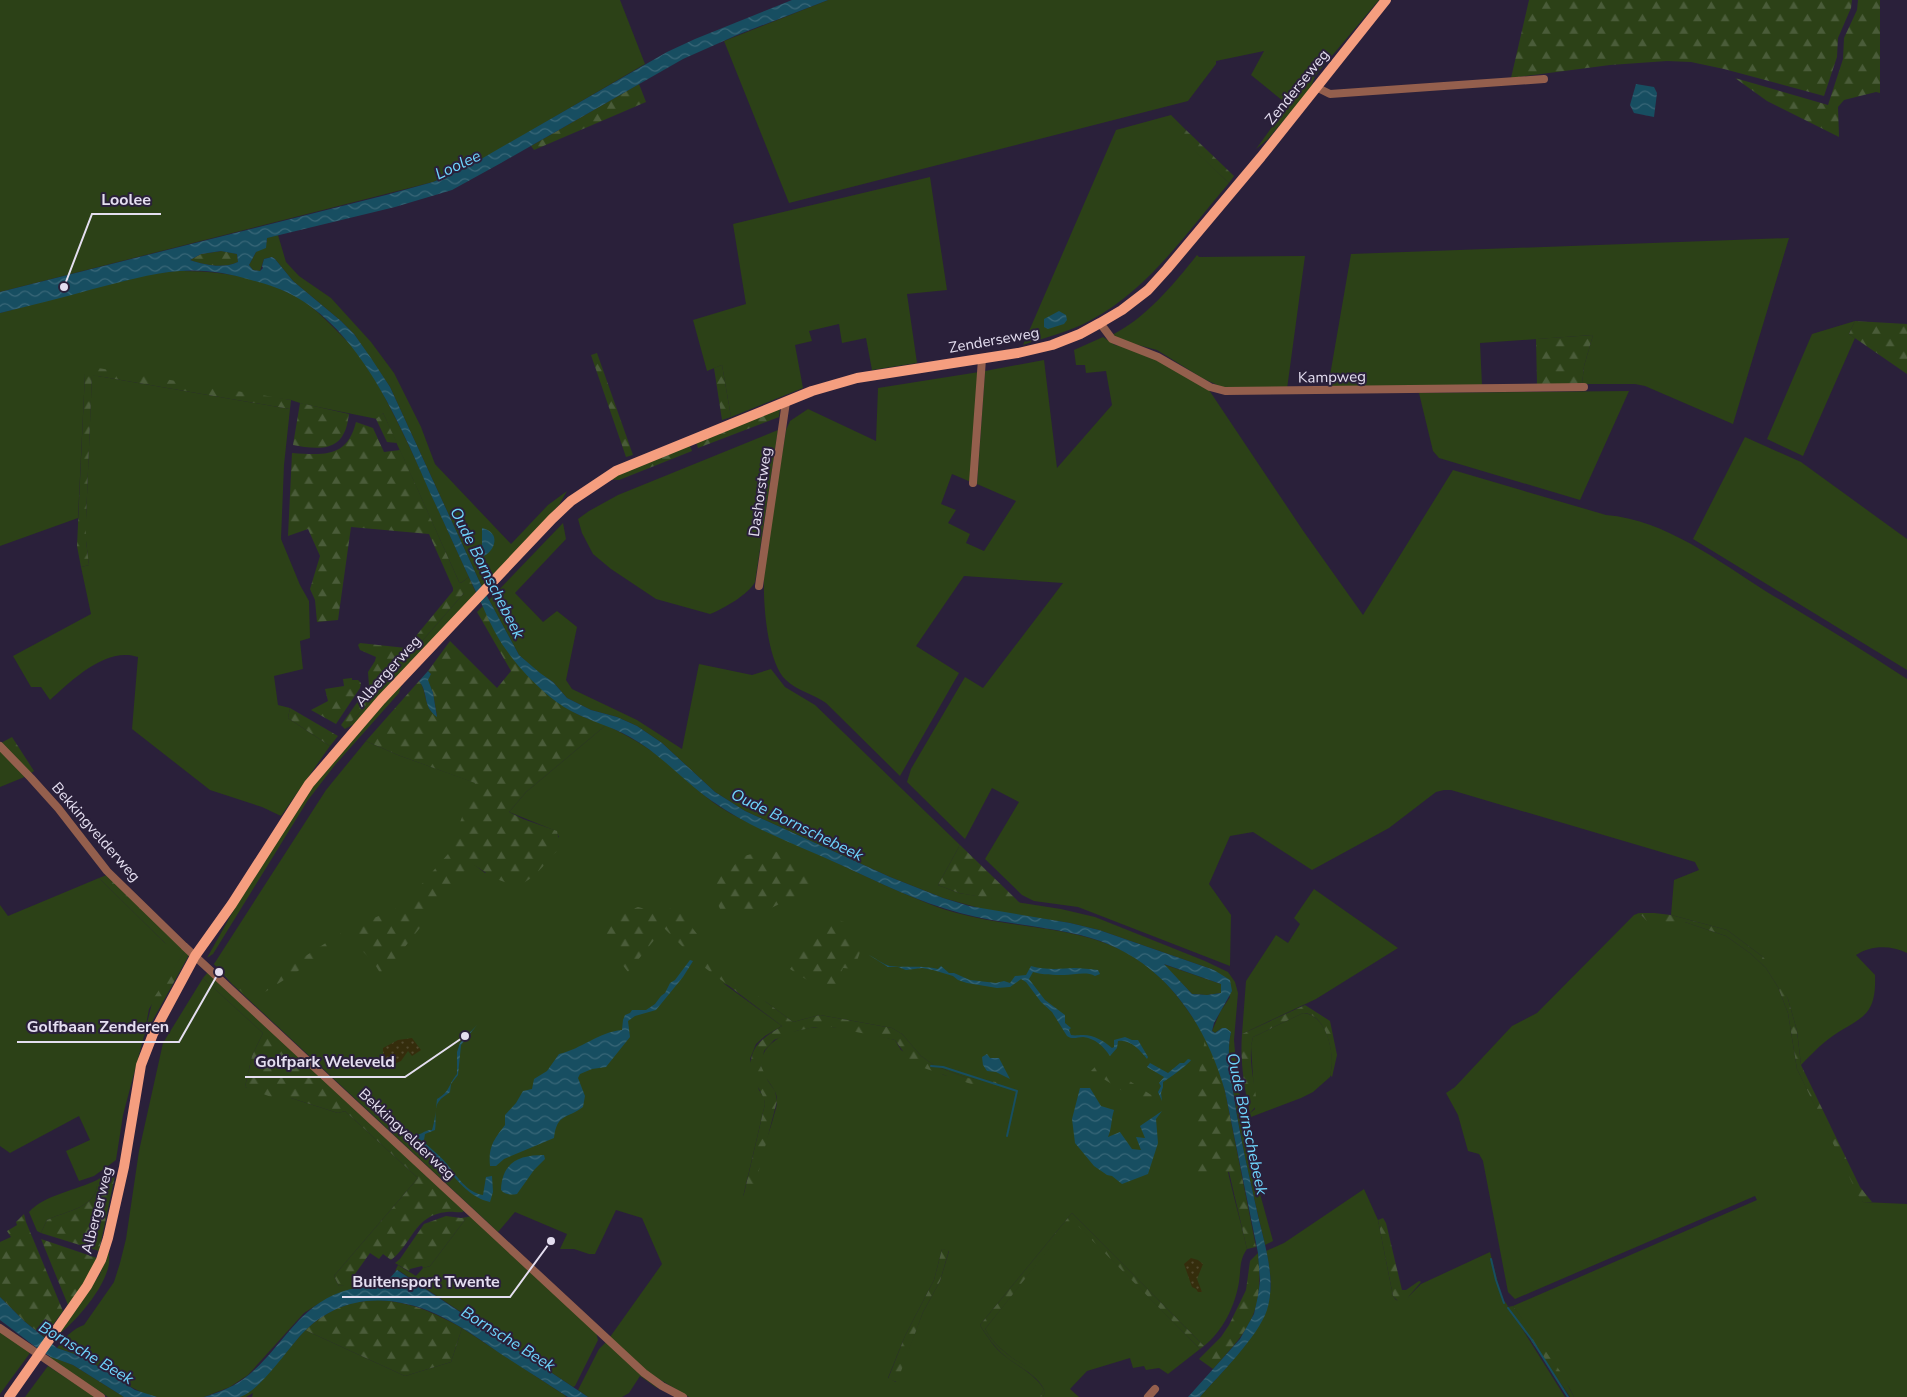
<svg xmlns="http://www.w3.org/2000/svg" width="1907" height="1397" font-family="'Nunito Sans',sans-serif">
	<defs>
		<pattern id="forest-firs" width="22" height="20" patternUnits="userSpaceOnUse" patternTransform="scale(1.25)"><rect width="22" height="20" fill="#2c4117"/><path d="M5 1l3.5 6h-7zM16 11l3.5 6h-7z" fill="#4a5c39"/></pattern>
		<pattern id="sand-dots" width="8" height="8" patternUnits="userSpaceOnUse" patternTransform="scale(1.25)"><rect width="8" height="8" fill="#352d0c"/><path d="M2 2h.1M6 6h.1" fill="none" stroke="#524b30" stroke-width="1.8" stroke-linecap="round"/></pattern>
		<pattern id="water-waves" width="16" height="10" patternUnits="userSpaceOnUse" patternTransform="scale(1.25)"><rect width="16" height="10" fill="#174e61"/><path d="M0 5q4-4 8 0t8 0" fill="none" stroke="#396778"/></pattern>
	</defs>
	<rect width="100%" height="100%" fill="#2a203a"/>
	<g fill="#2c4117" fill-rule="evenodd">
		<polygon points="0,0 620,0 645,64 483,159 433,182 0,292"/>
		<polygon points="828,0 1379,0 1315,76 1310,90 1267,140 1256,149 1288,105 1251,75 1264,51 1216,61 1216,64 1188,101 789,203 724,41"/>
		<path d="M1171,115L1186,130L1181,137L1229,183C1187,232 1149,289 1091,320C1070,332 1046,337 1023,345L1116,130Z"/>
		<polygon points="930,177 947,290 907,294 917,363 872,370 866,338 842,343 839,324 809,331 812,341 795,345 803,388 731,417 722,365 707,371 693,320 746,304 733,224"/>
		<polygon points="278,235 286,262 299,276 331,298 371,342 394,373 421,427 435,464 511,544 548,505 567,491 559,505 482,587 390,387 354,334 341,321 293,281 275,259 272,257 264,259 260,271 253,270 249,265 256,252 267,242 266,238"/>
		<polygon points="1789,238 1733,424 1645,386 1635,384 1582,384 1584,366 1593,335 1480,343 1482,385 1328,387 1351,254"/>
		<path d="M1197,255L1199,257L1305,256L1287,389H1226L1202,378L1157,350L1119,340L1112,335C1146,318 1174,284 1197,255Z"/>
		<path d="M175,271C216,270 257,276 293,295C308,302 320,314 332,326C339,333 346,340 353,347C373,372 387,401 401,429C425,478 446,528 469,577L461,583L459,582L383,413L377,419L303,404L291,400L92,375L290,409L284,465L281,539L300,585L309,601L310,638L300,641L303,669L274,676L278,705L290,708L288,718L330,746L281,816L262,807L210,790L132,729L138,657C106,646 71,681 50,700L41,687H31L13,656L91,614L81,567L89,565L86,541V519L92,374H85L78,518L0,546V313L144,275Z"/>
		<polygon points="1855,321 1849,334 1855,338 1803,456 1767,439 1812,334"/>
		<path d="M1103,337L1115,345L1133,348L1155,357L1209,390L1304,532L1363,615L1453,470L1606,515C1666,520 1718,561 1767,592C1814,620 1861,649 1907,679V953C1891,945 1871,945 1856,955L1875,975C1877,1022 1856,1017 1826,1041C1817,1048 1809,1057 1801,1065L1797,1031L1788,999L1763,957L1727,930L1671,915L1674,880L1699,870L1695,862L1451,790H1444L1436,792L1389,828L1312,870L1253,832L1230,836L1209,884L1231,915L1230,966L1078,907L1034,901L1022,895L985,859L1019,802L992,788L965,839L907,782L911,769L965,677L983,688L1063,583L964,576L916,646L959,673L900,776L826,703C814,694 797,691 786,680C767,662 763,603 764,577C767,528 779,478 786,430L790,421L808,409L876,441L878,388L979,372L971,482L952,474L941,504L956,510L948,523L970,534L966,543L984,551L1016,501L977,484L985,371L1044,360L1057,468L1112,405L1106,371L1086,373L1085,365H1076L1074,350Z"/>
		<polygon points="1629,391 1580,500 1439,458 1433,451 1419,393"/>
		<path d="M778,430L755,582C749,594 723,609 710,614L656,599L611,569L593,554L582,533L578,519L589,511L618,495Z"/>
		<polygon points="1745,437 1801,462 1907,539 1907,670 1693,539"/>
		<path d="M563,523L566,539L515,593L543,622L557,611L577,627L566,680L572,689L637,720L682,749L699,664L752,675L771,669L785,687L815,705L960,845L938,885L959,893L1061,909L1095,917L1205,961L1228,972L1235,982L1238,993L1234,1040L1238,1085L1251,1161L1273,1241L1265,1245C1254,1197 1242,1150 1235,1101C1231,1080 1226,1054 1231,1032L1222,1028L1215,1033L1212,1031L1220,1012L1230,997L1214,970L1099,930L1070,923L986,910L943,898L890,877L745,811L715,792L662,743L637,726L617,717L591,710L567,698L553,682L539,673L519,655L489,600Z"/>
		<polygon points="464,593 476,593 356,723 345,729"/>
		<polygon points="402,683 399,693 335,765 308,800 213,954 207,958 250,881 312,784"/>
		<path d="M606,725C622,733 638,741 653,752C677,769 696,791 720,807C749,825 780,837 811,851C851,869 891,889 932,905C1031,942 1119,908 1189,1012C1198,1025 1211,1044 1214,1060C1220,1087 1218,1115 1222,1142C1228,1178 1239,1214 1247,1249C1239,1260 1241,1270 1239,1282C1235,1306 1223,1331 1204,1346L1072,1213L980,1325C987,1336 995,1349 1005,1356C1018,1366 1034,1374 1044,1389L1040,1397H689L649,1373L610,1337L662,1264L642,1218L616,1210L595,1254H589L574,1249H560L567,1234L515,1212L498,1232L232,984L214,964L326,790L366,741L398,755L476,783L471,862L485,873L559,837L556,831L509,812L526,792ZM723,983L766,1002L793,1022L820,1015L892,1028L902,1034L921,1056L935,1066L967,1078L996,1082L944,1075L901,1050L895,1040C875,1035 852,1029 832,1027C807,1025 764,1034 761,1063C760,1078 778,1087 777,1101C777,1107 774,1114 773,1119C765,1146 754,1172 743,1197L765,1104L764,1097L759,1090L750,1059L756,1044L765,1036L782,1026ZM942,1249L949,1251L940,1281L923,1312L896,1382L888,1378L905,1336L934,1280Z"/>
		<polygon points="0,750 27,776 0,787"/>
		<polygon points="99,878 165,943 180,945 185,951 149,1009 144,1036 123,1115 116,1160 94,1176 79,1181 66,1151 90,1140 79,1116 10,1153 0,1146 0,905 8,916"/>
		<polygon points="1314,889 1398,948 1316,999 1242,1034 1246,981 1276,935 1288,943 1300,924 1294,918"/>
		<polygon points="1639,913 1644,918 1685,922 1726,936 1750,953 1766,968 1778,987 1788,1013 1797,1069 1863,1202 1907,1204 1907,1397 1574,1397 1570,1389 1513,1306 1757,1200 1755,1196 1515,1299 1508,1292 1483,1161 1479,1154 1468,1151 1458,1115 1446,1093 1455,1087 1512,1026 1537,1013 1634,915"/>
		<polygon points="1163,964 1221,984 1221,993 1207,995 1192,994"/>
		<path d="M203,978L263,1033L252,1056L245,1087L291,1098L338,1113L345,1111L418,1178L334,1276L339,1286L354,1283L386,1282L390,1278L391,1280L402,1283L401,1287L356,1288L318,1304L304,1313L248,1375L230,1387L204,1397H157L145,1394L127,1385L83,1357L57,1348C63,1339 74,1328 84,1325L114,1282L120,1263L126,1239L139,1151L163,1043Z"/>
		<path d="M1303,1013C1324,1014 1332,1044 1332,1061C1332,1066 1331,1072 1330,1077L1313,1092L1301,1098L1251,1117L1250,1113L1255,1109L1251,1046L1253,1037Z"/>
		<path d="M97,1180C100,1208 65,1211 47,1220L41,1233L37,1231L29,1212C44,1195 77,1190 97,1180Z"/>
		<path d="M1364,1189L1378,1220L1393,1296L1396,1300L1406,1302L1409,1296L1421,1284L1490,1252L1502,1299L1506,1303L1565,1397H1200C1223,1370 1267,1329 1270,1293C1272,1280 1269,1264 1266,1251L1284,1243Z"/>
		<polygon points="472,1216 596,1332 598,1340 575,1386 573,1387 398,1270 395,1271 398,1265 416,1276 423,1268 430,1266 467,1217"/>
		<path d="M1071,1220H1073L1200,1349L1168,1374L1159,1368L1146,1370L1144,1366L1133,1368L1130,1358L1087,1371L1070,1389L1079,1397H1043L1045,1392C1040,1371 1021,1366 1006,1353C998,1347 990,1338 985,1329Z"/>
		<path d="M109,1248C109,1255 110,1262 108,1268C102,1292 73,1325 53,1339L100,1274Z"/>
		<path d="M462,1328L566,1396L565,1397H252L253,1393L246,1397H239C267,1378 283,1355 305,1330L405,1376L451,1362Z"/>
		<polygon points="0,1330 30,1353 0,1394"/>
		<polygon points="606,1342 657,1385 657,1388 640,1376 629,1393 622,1397 588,1397 578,1390 599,1349"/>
		<polygon points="50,1356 73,1365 124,1397 108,1397 50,1359"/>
		<polygon points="48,1366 96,1397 25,1397"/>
	</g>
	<g fill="url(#forest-firs)">
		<polygon points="1529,0 1852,0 1851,8 1838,38 1837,57 1824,96 1724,69 1691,62 1667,61 1610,65 1511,78"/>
		<polygon points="1858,0 1880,0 1880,93 1876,92 1844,100 1838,107 1839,137 1767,101 1735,78 1828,105 1843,59 1844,38 1857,10"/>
		<polygon points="639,84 646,102 534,150 531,146"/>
		<polygon points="1186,130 1234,176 1229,183 1180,137"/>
		<path d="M222,251L237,254L238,262C223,269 205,265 190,260L201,254Z"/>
		<polygon points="1855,321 1907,324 1907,374 1849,334"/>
		<polygon points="1593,335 1584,366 1582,384 1537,384 1536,339"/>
		<polygon points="597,353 633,455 626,457 591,355"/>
		<polygon points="722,365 731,417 722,420 714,368"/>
		<polygon points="92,367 291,400 290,409 92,375 86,519 86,541 89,565 81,567 77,546 85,373 92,374"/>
		<path d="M300,403L349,414C348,420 347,428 344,433C335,453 310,448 293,445Z"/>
		<polygon points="780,408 779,417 698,448 696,441"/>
		<polygon points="383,413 397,443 387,442 376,419"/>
		<path d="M356,422L373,428L384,452L400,450L459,582L461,583L469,577L476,593H464L345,729L341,725L369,686L368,672L375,661L376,657L360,650L358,645L360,643L406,648L453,591V588L429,534L351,527L338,620L317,622L315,600L310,589L320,556L308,529L288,536L292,453C324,455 347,458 356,422Z"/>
		<polygon points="689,444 692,451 619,480 605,479"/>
		<path d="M483,606C501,646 527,681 564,706C576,715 592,720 606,725L526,792L509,812L523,819L557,831L560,846L556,852C548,860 535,877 525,882C507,890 484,871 471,863L382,976L374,963L350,938L251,1001L214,964L220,958L252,990L343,932L342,930L392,911L405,903L448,854L475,783L398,755L366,741L419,681C428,692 423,708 437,716L433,693L427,680L431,674L428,671L450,641L497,688L511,671L477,612Z"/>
		<polygon points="352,678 352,680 358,680 361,683 360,688 336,724 311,710 328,701 325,689 344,686 343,679"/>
		<polygon points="290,708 338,736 330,746 288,718"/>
		<polygon points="12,737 34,771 31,773 1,743"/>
		<polygon points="960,845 1021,904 959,893 938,885"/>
		<polygon points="771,849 805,865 811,873 811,881 809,887 800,894 767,910 733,912 726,915 722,913 712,892 712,880 730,871 740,857"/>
		<polygon points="107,875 180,945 169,945 165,943 99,878"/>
		<path d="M638,907L653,911L677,908L697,934L698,943L693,948H684L664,928L628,972L602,938C603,927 628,910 638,907Z"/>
		<polygon points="1639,913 1654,913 1671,915 1727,930 1763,957 1772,967 1788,999 1797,1031 1801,1065 1860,1187 1872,1202 1863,1202 1858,1195 1797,1069 1788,1013 1778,987 1766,968 1750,953 1726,936 1685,922 1659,924 1647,921"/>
		<polygon points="833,918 847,923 854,934 864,941 854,969 843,968 833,991 807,980 790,969 826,920"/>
		<polygon points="185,951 189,955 144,1036 153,999"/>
		<path d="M709,960L793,1022L820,1015L892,1028L902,1034L921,1056L935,1066L967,1078L996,1082L1000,1092L977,1086L912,1064L895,1040L832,1027H815L796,1031L774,1040L764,1051L761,1066L768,1081L775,1091L777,1101L751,1201L743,1198L765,1104C764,1095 758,1088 753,1079C751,1075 751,1072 751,1068C749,1045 765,1037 782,1026L696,961Z"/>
		<path d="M208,972L424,1171L423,1173L464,1210L463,1212C457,1213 452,1211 447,1212C414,1215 413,1243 391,1260L383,1254L379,1259L370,1253L355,1274L365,1283L339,1286L334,1276L418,1178L345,1111L338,1113L291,1098L287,1103L245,1087L252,1056L263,1033L203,978Z"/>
		<path d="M1305,1005L1330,1021L1337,1055L1332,1077L1330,1075C1336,1057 1327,1013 1303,1013L1253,1037C1247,1059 1255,1083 1257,1105L1250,1113C1244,1087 1240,1061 1242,1034Z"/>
		<polygon points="1205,1039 1218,1066 1225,1091 1256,1247 1247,1249 1229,1172 1218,1172 1210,1176 1195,1172 1196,1089"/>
		<polygon points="1096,1066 1117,1073 1156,1098 1158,1104 1153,1110 1091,1071"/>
		<path d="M114,1170L116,1171L99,1251L41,1233L47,1220C65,1211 100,1208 97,1180Z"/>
		<path d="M1072,1213L1204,1346L1200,1349L1072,1220L985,1329C990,1338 998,1347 1006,1353C1018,1364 1045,1373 1045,1392L1043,1397H1040L1044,1389C1035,1373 1018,1367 1005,1356C995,1348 987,1336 980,1325Z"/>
		<polygon points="24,1214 26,1222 63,1311 44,1337 24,1321 0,1297 0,1242 11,1237 7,1231 17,1225 16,1222"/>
		<polygon points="446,1216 461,1218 467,1217 430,1266 423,1268 422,1266 410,1269 409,1271 395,1263 400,1259 424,1224"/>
		<polygon points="1383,1218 1386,1223 1402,1290 1406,1290 1419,1281 1421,1282 1409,1296 1407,1302 1399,1302 1393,1296 1378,1220"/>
		<polygon points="41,1239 97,1258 86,1280 68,1305"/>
		<polygon points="942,1249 949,1250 940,1281 923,1312 897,1382 888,1379 905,1336 934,1280"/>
		<path d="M1258,1253C1264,1312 1251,1327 1213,1369L1199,1359L1221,1337L1229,1325L1246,1290L1250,1261Z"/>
		<path d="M378,1300C411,1302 433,1312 462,1328L451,1362L405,1376L305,1330C328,1310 347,1301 378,1300Z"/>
		<polygon points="1513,1306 1560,1371 1574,1397 1570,1397 1508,1307"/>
	</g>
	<g fill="url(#sand-dots)">
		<polygon points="412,1038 421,1050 412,1056 408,1051 401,1061 392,1065 383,1061 383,1048 398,1040"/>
		<polygon points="1191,1258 1198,1260 1203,1264 1197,1279 1202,1292 1198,1292 1196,1289 1192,1287 1184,1264"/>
	</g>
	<g fill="url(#water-waves)" fill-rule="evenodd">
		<path d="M792,0H828L737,35L683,59L501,163L452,190L395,207L267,238L266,248L256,252L249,265L253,270L260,271L263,268L262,266L264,259L272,257L275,259L293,281L341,321L354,334L371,358L390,387L482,587L519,655L540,673L553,682L567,698L591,710L617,717L637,726L662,743L715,792L745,811L890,877L943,898L969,906L1070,923L1099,930L1214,970L1230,980L1232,991L1214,1023L1212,1031L1215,1033L1222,1028H1226L1231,1032C1226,1053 1231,1077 1234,1097C1240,1138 1250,1179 1259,1220C1266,1249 1276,1281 1267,1310C1258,1337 1219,1375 1200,1397H1188L1240,1339L1254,1314L1258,1296L1260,1281L1258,1253L1225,1091C1202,1012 1154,949 1071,933C1035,925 997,923 960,913C919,902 880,883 841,865C798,845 751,829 712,801C683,781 661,754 630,737C609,725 585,720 564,707C543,693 522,672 507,651C494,634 486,613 477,594C462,563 448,531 433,499C403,431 364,335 296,297C282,289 266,284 251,280C228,273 204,269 180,271C150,273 122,282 93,289C62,298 31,305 0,313V292L386,195L433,182L462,170L667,52L695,39ZM221,251L237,254L238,262C223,269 205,265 190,260L201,254ZM1164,964L1221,984V993L1207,995L1192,994Z"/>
		<polygon points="1636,84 1654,87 1657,93 1654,117 1634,113 1630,105"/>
		<polygon points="1059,311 1066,315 1067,320 1064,324 1048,329 1044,327 1044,319"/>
		<path d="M482,528C501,532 496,551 482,557Z"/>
		<path d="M428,671L431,674L428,680L433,693L437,717C422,706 429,693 419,681Z"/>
		<path d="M869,955C875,958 884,965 890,966C906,968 922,965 938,969L941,966L949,973H954L970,980L996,983L1004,981L1010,983L1015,976L1026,975L1031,966C1045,970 1059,969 1074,968C1081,968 1090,969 1098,970L1100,974L1095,976C1087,971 1073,975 1064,975C1054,975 1043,975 1033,972L1029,979L1045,1000L1065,1015V1023L1071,1028L1069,1030L1071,1035C1076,1036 1078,1035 1083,1035C1094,1035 1104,1041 1112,1048L1114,1047V1040L1125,1037L1132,1040H1138L1148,1057L1147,1059C1140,1050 1130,1039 1118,1041L1117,1048L1110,1056C1104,1047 1095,1038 1083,1037C1077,1037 1073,1040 1067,1036L1052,1012L1041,1002L1026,982L1021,979L1010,987L997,988L967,983L958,980L953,976L933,970L922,968L906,970L898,967H888Z"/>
		<path d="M690,960L693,961L683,977L656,1010L635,1016L628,1021L630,1037L606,1067L592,1069L580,1074L578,1078L585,1096L583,1107C567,1119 557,1113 554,1138L504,1159L496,1166H490C488,1147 494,1139 505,1125V1115L516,1103L523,1091L532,1089L534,1079L547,1071L559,1054C582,1049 598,1032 622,1030L623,1020L625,1015L630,1013L632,1010H646L655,1004L661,996L665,993L670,983L675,980Z"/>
		<path d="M477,1025L461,1045L458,1075L451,1084L450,1092C447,1095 442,1097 440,1100C433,1107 437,1121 435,1130L425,1134L424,1140L422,1141C417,1136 411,1137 405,1133C400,1130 396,1125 392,1120L394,1118C400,1126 408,1139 420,1134C425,1132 426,1130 432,1130C435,1121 436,1109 437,1099C450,1092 448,1085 457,1074V1052L460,1043Z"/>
		<polygon points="987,1054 990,1058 999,1058 1010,1079 996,1072 987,1071 983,1065 982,1057"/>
		<path d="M1188,1059L1191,1060C1189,1064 1167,1080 1163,1082V1087L1161,1093L1162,1101L1158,1092L1161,1086L1159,1083L1164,1077L1147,1067L1150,1063L1168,1073L1180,1063H1184Z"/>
		<path d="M1080,1088H1090L1101,1106L1114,1110C1111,1119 1112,1128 1108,1137L1120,1132L1132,1149L1141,1150L1136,1137L1145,1138L1140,1126L1162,1111L1156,1119L1158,1143L1148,1174L1122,1184L1112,1176L1107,1175L1094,1166L1075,1143L1072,1119Z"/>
		<path d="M426,1144C433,1150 441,1157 447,1164C456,1175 467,1193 483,1195L486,1177L492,1176L493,1192L490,1202C471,1198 458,1181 446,1168C439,1160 430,1153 423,1146Z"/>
		<path d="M544,1155L545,1159L534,1170L517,1194C511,1195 505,1195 501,1190C502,1162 519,1155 544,1155Z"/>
		<path d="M397,1270L588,1397H568C545,1382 521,1367 498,1352C478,1338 458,1324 436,1314C384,1291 332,1296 295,1342C283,1356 257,1393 239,1397C228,1397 215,1397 204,1397C217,1393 231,1388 242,1380C280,1353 294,1309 341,1292C360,1285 381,1287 401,1287L402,1283L400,1281L391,1280L390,1278Z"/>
		<polygon points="0,1297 24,1321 57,1348 83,1357 135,1390 157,1397 124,1397 73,1365 51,1357 37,1348 0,1320"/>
	</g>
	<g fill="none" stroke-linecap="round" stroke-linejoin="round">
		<g stroke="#174e61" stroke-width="2">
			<polyline points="931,1066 943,1067 1017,1091 1007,1136"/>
			<polyline points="1491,1259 1496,1280 1504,1303"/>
			<polyline points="1508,1308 1532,1340 1568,1397"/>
		</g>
		<g stroke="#945f4d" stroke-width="8">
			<polyline points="1316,87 1330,94 1544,79"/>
			<polyline points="1100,323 1112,339 1158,357 1210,387 1225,391 1584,387"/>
			<polyline points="973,483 982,359"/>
			<polyline points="759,586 786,402"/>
			<polyline points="0,746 31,778 58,808 107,871 184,946 644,1373 662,1386 683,1397"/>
			<polyline points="0,1328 101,1397"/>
			<polyline points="1148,1397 1155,1389"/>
		</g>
		<polyline stroke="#f59e7f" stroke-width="10" points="9,1397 87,1286 101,1260 108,1238 124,1167 141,1065 153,1034 195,956 232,904 309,784 381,700 552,519 571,501 616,471 812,391 857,378 1018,353 1052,345 1080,334 1100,323 1122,310 1148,290 1167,269 1261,157 1386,0"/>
	</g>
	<g text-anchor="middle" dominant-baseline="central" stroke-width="4" stroke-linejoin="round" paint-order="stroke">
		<g font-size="15" fill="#e4def0" stroke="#2a203a">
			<text transform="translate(1297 87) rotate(-51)">Zenderseweg</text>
			<text transform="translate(994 340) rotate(-10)">Zenderseweg</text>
			<text transform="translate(1332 377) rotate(-1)">Kampweg</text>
			<text transform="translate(760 492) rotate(-82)">Dashorstweg</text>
			<text transform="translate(388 671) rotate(-48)">Albergerweg</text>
			<text transform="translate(96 832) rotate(49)">Bekkingvelderweg</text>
			<text transform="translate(407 1134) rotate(43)">Bekkingvelderweg</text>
			<text transform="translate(97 1210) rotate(-76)">Albergerweg</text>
		</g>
		<g font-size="16" font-style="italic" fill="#6ed4fb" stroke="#2a203a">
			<text transform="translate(458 165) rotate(-25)">Loolee</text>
			<text transform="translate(487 573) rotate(63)">Oude Bornschebeek</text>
			<text transform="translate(797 825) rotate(26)">Oude Bornschebeek</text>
			<text transform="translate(1247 1124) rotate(78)">Oude Bornschebeek</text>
			<text transform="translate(508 1339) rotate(32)">Bornsche Beek</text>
			<text transform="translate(86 1353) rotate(31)">Bornsche Beek</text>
		</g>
	</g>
	<path fill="none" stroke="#e4def0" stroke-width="2" d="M64 287L92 214H161M219 972L179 1042H17M465 1036L405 1077H245M551 1241L510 1297H342"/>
	<g fill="#e4def0" stroke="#2a203a" stroke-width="2">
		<circle cx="64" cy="287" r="5"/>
		<circle cx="219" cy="972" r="5"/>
		<circle cx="465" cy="1036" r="5"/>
		<circle cx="551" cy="1241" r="5"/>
	</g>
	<g font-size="16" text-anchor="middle" font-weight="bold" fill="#e4def0" stroke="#2a203a" stroke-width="4" stroke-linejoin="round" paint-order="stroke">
		<text x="126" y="205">Loolee</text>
		<text x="98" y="1032">Golfbaan Zenderen</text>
		<text x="325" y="1067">Golfpark Weleveld</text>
		<text x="426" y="1287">Buitensport Twente</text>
	</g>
</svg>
